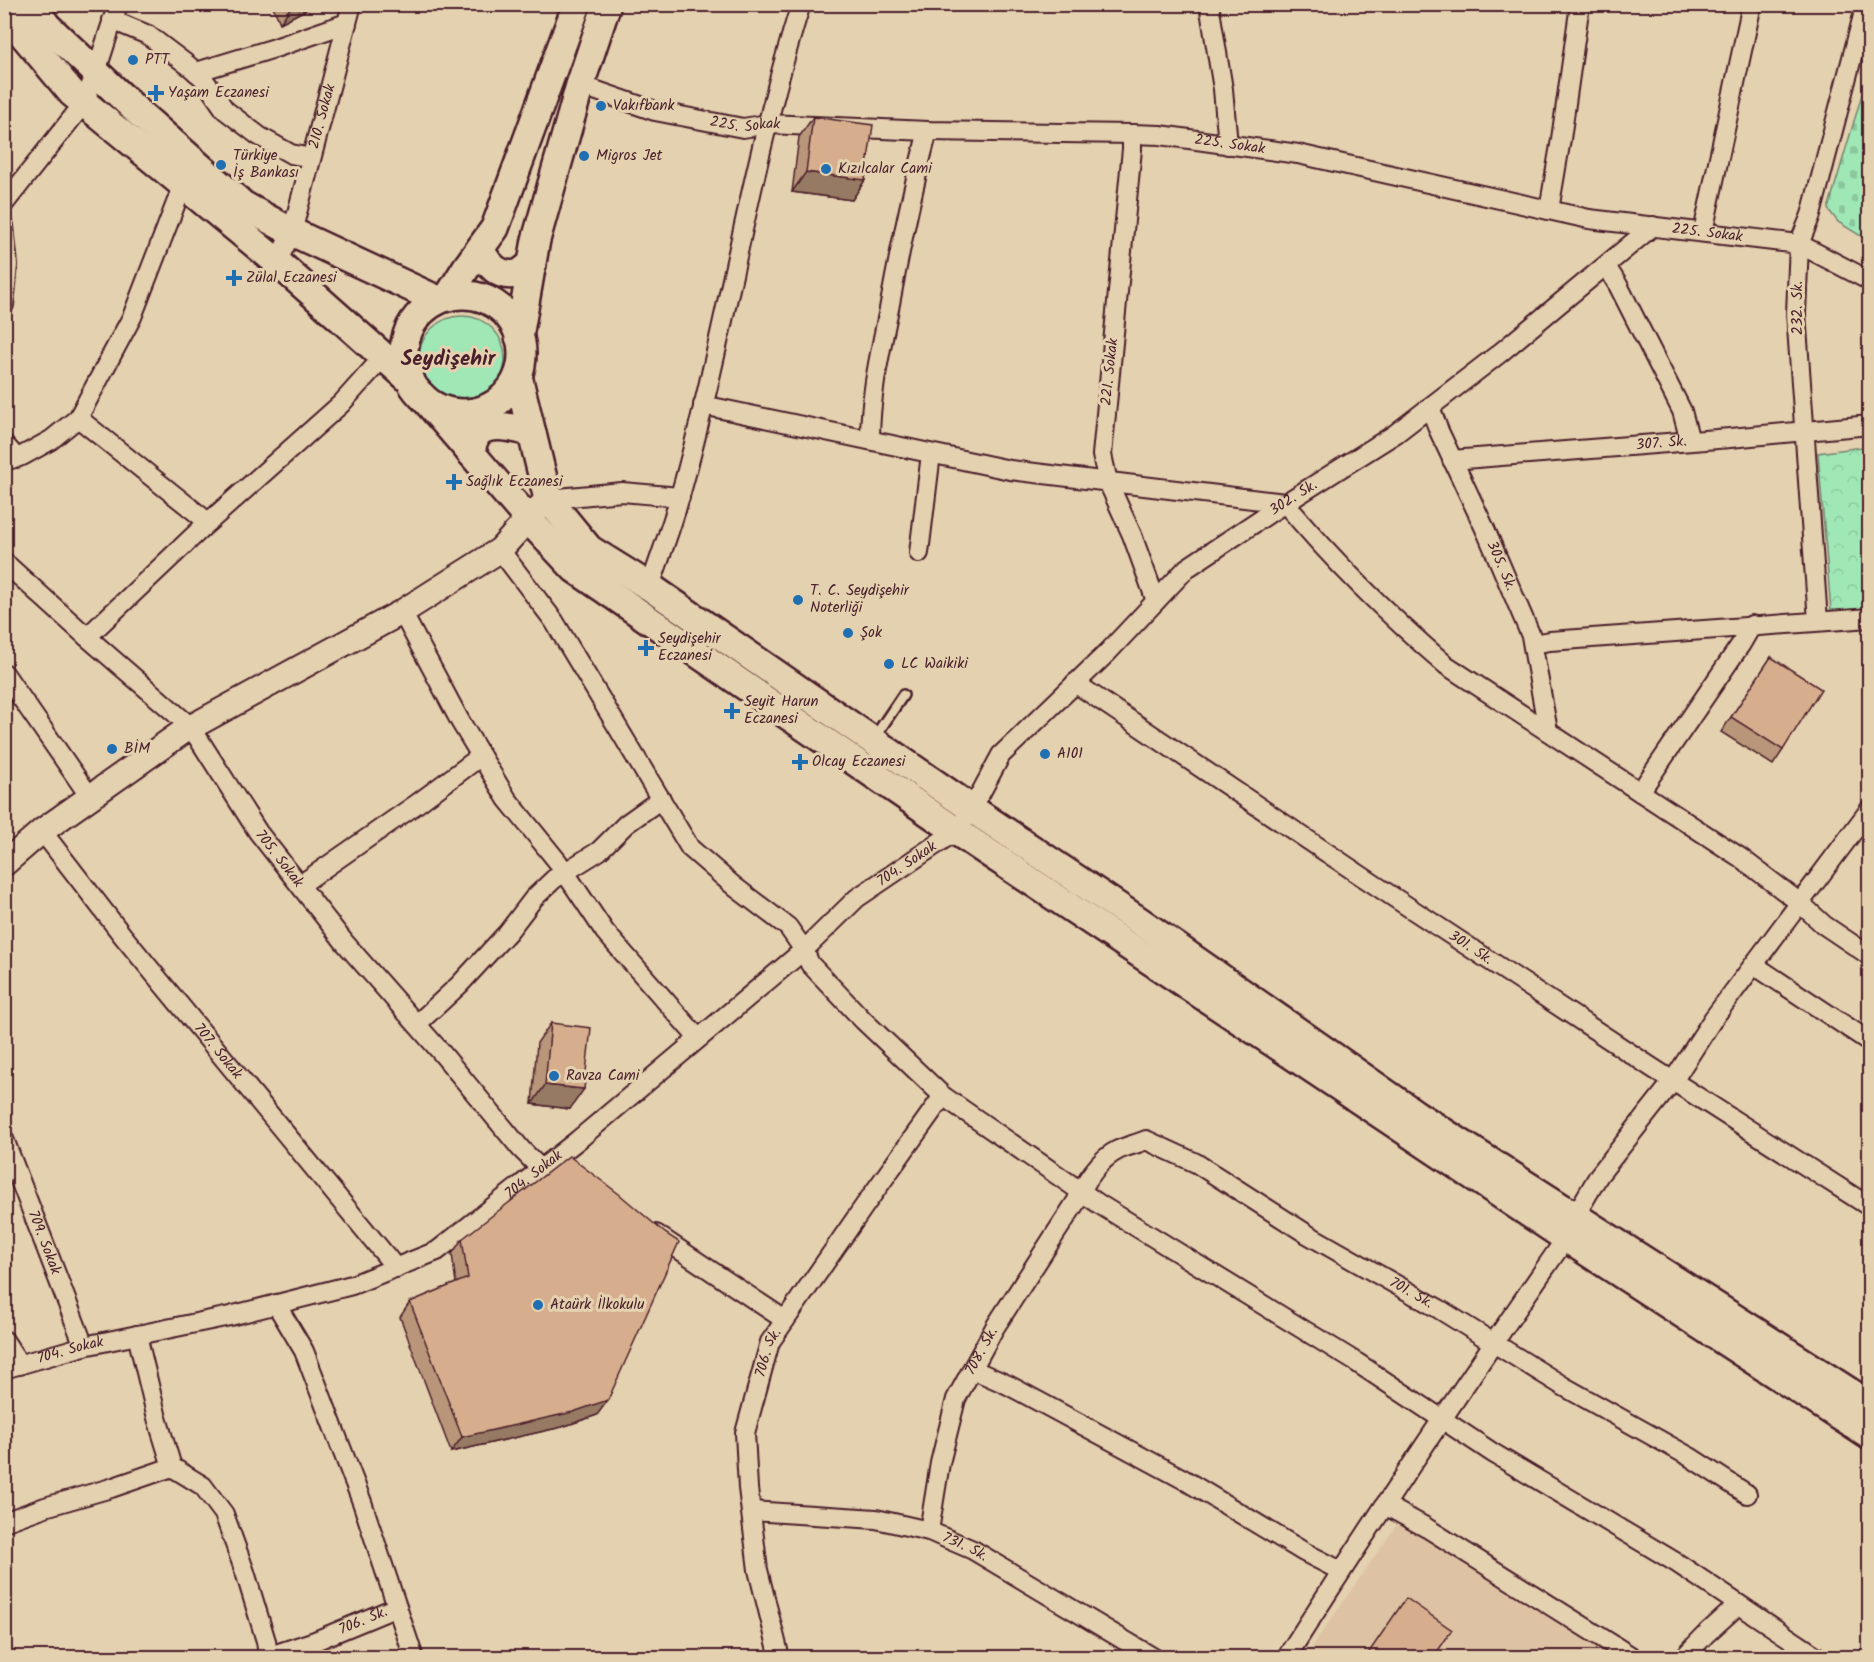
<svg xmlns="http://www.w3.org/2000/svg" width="1874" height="1662" font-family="Kalam,sans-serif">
	<defs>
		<pattern id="forest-crowns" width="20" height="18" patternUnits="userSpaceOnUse" patternTransform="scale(1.5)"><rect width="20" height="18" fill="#9fe8b6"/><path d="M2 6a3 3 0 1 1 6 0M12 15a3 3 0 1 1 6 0" fill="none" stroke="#8ac79d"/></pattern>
		<pattern id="cemetery-stones" width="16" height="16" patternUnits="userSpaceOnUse" patternTransform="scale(1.5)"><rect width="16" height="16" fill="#9fe8b6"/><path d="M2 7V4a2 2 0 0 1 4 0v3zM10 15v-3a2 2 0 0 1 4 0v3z" fill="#8ac79d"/></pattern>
	</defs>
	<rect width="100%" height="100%" fill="#e4d1af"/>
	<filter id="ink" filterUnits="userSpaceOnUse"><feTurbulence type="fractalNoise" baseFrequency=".0167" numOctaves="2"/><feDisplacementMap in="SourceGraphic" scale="12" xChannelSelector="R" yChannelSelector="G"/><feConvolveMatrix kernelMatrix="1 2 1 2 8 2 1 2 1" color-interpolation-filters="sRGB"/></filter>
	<g filter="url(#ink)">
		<polygon fill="#ddc3a3" points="1398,1523 1618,1657 1304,1658"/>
		<circle fill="#9fe8b6" stroke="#748470" stroke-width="1.5" cx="462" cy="359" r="43"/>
		<polygon fill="url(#forest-crowns)" stroke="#748470" stroke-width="1.5" points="1869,446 1869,610 1831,611 1818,453"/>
		<polygon fill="url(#cemetery-stones)" stroke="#748470" stroke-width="1.5" points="1869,71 1869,241 1838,222 1828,209"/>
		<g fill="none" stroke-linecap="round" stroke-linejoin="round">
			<g stroke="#4a1f2b" stroke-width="14">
				<polyline id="service" points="874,738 903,695"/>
			</g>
			<g stroke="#4a1f2b" stroke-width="22">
				<g id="minor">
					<polyline points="1209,4 1223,89 1228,145"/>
					<polyline points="112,20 148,35 189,66 203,78 225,110 259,136 291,154 311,158"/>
					<polyline points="196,72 275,48 347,23"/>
					<path id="s1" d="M580,85L655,111L743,128L768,124L928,131L1132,134L1160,135L1298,154L1589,219L1799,244L1870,281"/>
					<polyline points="1132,134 1132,149 1102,455 1108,482 1132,535 1156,601"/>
					<polyline points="4,204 84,103 96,72 118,4"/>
					<polyline points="1549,210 1561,139 1580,4"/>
					<polyline points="4,226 8,265 4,305"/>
					<polyline points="1703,232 1752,4"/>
					<path id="s2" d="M277,262L292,232L352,4"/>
					<polyline points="1606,266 1618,285 1682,411 1690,441"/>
					<path d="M703,405L1010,470L1285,503C1334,562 1388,615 1446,665L1741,858L1800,903L1824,925L1870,956"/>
					<path id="s3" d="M1430,407L1439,431L1486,531L1531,636L1548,731"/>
					<polyline points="78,418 208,522"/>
					<path d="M870,440C870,396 880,353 889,309C900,249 912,190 928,131"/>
					<polyline points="4,444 17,458"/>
					<path id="s4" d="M1452,460L1730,438L1870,425"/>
					<polyline points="4,461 22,456 51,440 78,418 132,317 183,185"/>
					<polyline points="548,499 622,492 680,497"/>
					<polyline points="500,550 554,621 690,848 735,887 788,927 804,950 810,964 863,1020 943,1096 1099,1204 1356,1362 1493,1453 1677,1563 1819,1658"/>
					<polyline points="919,553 930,462"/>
					<path id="s5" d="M4,562L87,637L191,727L258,832L345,943L440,1051L521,1149L541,1169"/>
					<path d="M650,587C660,556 672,526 680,496C726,333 750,165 801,4"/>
					<polyline points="402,612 460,721 507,799 558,862 605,932 698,1038"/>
					<polyline points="1818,621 1796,313 1799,244 1811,215 1866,4"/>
					<polyline points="87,637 203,527 341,404 384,356"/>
					<polyline points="1533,644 1550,641 1870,618"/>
					<polyline points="4,673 90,797"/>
					<path id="s6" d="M1075,683L1363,877L1651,1067L1870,1207"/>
					<polyline points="1640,792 1741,644 1752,625"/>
					<path id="s7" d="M42,831L123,936L396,1268"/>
					<polyline points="300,885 418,803 481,756"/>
					<polyline points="1754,965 1870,1042"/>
					<polyline points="417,1024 459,985 508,932 534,898 554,879 599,851 626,824 661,799"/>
					<path id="s8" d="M4,1139L84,1346"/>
					<polyline points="656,1234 785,1320"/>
					<polyline points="276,1304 304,1351 362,1502 414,1658"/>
					<polyline points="137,1335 157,1418 172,1467 203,1486 224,1514 245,1572 266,1641 268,1656"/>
					<polyline points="4,1340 20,1365"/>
					<path id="s9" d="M4,1369L84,1346L230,1316L352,1285L437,1251L578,1140L804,950L857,898L956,831L972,809L1001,755L1108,652L1187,568L1268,514L1395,434L1500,353L1653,226"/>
					<polyline points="972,1369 1008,1385 1183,1479 1304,1552 1341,1571"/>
					<polyline points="1385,1505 1427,1528 1634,1658"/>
					<path id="s10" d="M751,1511L876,1519L929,1531L973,1550L1154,1658"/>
					<polyline points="4,1522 45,1507 111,1488 172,1467"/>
					<path id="s11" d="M929,1531L940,1463L956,1399L995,1327L1076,1202C1084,1183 1099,1159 1118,1150C1127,1146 1137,1144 1146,1140L1196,1163L1307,1234L1439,1309L1563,1386L1690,1457L1747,1494"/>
					<path id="s12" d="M264,1658L315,1641L397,1607"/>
					<path id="s13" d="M780,1658L758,1570L748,1488L745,1433L770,1342L865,1205L943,1096"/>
					<path d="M1286,1658C1376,1516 1470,1376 1566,1238L1575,1216L1599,1175L1673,1081L1713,1019L1870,809"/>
					<polyline points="1683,1658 1707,1633 1738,1605"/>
				</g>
			</g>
			<g stroke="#4a1f2b" stroke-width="28">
				<polyline id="tertiary" points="4,864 42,831 184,731 402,612 500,550 528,519 548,499"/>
			</g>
			<g stroke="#4a1f2b" stroke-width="32">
				<g id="secondary">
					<polyline points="31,4 47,26 139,113 243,205 292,232 438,300"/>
					<polyline points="4,12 72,93 277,262 411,381"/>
					<path d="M480,249C487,263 498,278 516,274C522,273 527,267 532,264"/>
					<circle cx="463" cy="354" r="59"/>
					<polyline points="448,297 466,268 495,228 577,4"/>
					<polyline points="519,337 536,240 580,85 607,4"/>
					<polyline points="518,376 548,499 589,549 650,587 972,809 1138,920 1417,1115 1870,1405"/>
					<polyline points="422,396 528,519 575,569 956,831 1566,1238 1870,1436"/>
					<path d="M470,452C472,446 474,439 477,434C489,421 517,428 532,433"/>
				</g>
			</g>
			<use href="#service" stroke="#e4d1af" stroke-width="9"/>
			<use href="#minor" stroke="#e4d1af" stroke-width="18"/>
			<use href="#tertiary" stroke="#e4d1af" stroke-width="24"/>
			<use href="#secondary" stroke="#e4d1af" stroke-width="27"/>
		</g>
		<g fill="#b99679" stroke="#4a1f2b" stroke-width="1.5">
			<polygon points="272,4 314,4 309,8 280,23"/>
			<polygon points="813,117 865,180 852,200 792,192 799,137"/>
			<polygon points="1771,657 1783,750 1773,765 1721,732"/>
			<polygon points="551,1023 570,1109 532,1104 537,1043"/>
			<polygon points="462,1239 597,1415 562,1427 451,1452 400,1317 410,1302 456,1283 452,1254"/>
		</g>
		<g fill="#967a63" stroke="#4a1f2b" stroke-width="1.5">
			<polygon points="293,4 314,4 309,8 280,23"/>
			<polygon points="806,172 865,180 852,200 792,192"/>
			<polygon points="545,1085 584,1089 570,1109 532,1104"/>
			<polygon points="608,1400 597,1415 562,1427 451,1452 462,1437"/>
		</g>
		<g fill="#d7ae8d" stroke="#4a1f2b" stroke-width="1.5">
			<polygon points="813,117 873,125 865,180 806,172"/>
			<polygon points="1771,657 1821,689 1783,750 1731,717"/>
			<polygon points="551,1023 591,1028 584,1089 545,1085"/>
			<polygon points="569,1156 619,1194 665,1233 679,1242 608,1400 573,1412 462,1437 410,1302 468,1278 462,1239"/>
			<polygon points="1406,1598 1452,1630 1433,1658 1365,1658"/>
		</g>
	</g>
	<g fill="#1f6fb2" stroke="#e4d1af" stroke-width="2">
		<circle cx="133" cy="60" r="6"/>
		<path d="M153 84h6v6h6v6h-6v6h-6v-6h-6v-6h6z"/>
		<circle cx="601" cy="106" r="6"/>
		<circle cx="584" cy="156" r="6"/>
		<circle cx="221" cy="165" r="6"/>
		<circle cx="826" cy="169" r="6"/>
		<path d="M231 269h6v6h6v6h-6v6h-6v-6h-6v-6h6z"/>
		<path d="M451 473h6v6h6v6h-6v6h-6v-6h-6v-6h6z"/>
		<circle cx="798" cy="600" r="6"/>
		<circle cx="848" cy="633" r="6"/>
		<path d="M643 639h6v6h6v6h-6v6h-6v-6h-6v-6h6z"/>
		<circle cx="889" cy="664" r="6"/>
		<path d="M729 702h6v6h6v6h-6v6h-6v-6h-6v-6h6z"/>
		<circle cx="112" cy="749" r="6"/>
		<circle cx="1045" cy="754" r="6"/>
		<path d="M797 753h6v6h6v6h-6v6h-6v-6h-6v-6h6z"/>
		<circle cx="554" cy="1076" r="6"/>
		<circle cx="538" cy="1305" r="6"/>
	</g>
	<g text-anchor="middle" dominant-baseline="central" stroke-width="6" stroke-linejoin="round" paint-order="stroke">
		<g font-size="15" fill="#4a1f2b" stroke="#e4d1af" text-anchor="start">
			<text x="145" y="60">PTT</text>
			<text x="168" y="93">Yaşam Eczanesi</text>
			<text x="613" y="106">Vakıfbank</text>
			<text x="233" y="156">Türkiye<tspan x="233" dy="17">İş Bankası</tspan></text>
			<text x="596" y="156">Migros Jet</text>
			<text x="838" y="169">Kızılcalar Cami</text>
			<text x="246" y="278">Zülal Eczanesi</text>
			<text x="466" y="482">Sağlık Eczanesi</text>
			<text x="810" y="591">T. C. Seydişehir<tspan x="810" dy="17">Noterliği</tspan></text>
			<text x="860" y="633">Şok</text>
			<text x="658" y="639">Seydişehir<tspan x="658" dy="17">Eczanesi</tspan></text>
			<text x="901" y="664">LC Waikiki</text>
			<text x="744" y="702">Seyit Harun<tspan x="744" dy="17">Eczanesi</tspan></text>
			<text x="124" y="749">BİM</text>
			<text x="1057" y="754">A101</text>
			<text x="812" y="762">Olcay Eczanesi</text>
			<text x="566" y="1076">Ravza Cami</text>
			<text x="550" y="1305">Ataürk İlkokulu</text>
		</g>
		<g font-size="15" fill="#4a1f2b" stroke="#e4d1af">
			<text stroke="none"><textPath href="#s2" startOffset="153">210. Sokak</textPath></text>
			<text stroke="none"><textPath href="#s1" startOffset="171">225. Sokak</textPath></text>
			<text stroke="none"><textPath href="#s1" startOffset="657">225. Sokak</textPath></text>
			<text stroke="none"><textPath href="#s1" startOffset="1143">225. Sokak</textPath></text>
			<text transform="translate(1798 308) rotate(-90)">232. Sk.</text>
			<text transform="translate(1110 372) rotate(-84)">221. Sokak</text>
			<text stroke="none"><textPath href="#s4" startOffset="210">307. Sk.</textPath></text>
			<text stroke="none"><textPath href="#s9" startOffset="1598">302. Sk.</textPath></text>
			<text stroke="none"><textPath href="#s3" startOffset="174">305. Sk.</textPath></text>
			<text stroke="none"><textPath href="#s5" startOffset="408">705. Sokak</textPath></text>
			<text stroke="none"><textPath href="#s9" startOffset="1059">704. Sokak</textPath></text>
			<text stroke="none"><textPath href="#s6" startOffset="476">301. Sk.</textPath></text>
			<text stroke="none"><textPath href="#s7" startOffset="282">707. Sokak</textPath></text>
			<text stroke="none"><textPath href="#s9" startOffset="573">704. Sokak</textPath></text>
			<text stroke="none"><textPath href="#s8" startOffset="111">709. Sokak</textPath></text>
			<text stroke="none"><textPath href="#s11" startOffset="770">701. Sk.</textPath></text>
			<text stroke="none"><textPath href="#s9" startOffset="69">704. Sokak</textPath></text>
			<text stroke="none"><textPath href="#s11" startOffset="189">708. Sk.</textPath></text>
			<text stroke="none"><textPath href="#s13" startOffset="312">706. Sk.</textPath></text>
			<text stroke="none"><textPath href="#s10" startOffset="219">731. Sk.</textPath></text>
			<text stroke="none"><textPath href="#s12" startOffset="106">706. Sk.</textPath></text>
		</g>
		<g font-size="21" font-weight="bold" fill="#4a1f2b" stroke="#e4d1af">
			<text x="448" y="359">Seydişehir</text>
		</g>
	</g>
	<rect width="1874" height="1662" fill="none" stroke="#e4d1af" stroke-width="24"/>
	<rect x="12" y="12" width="1850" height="1638" fill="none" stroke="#4a1f2b" stroke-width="2" filter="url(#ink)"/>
</svg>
